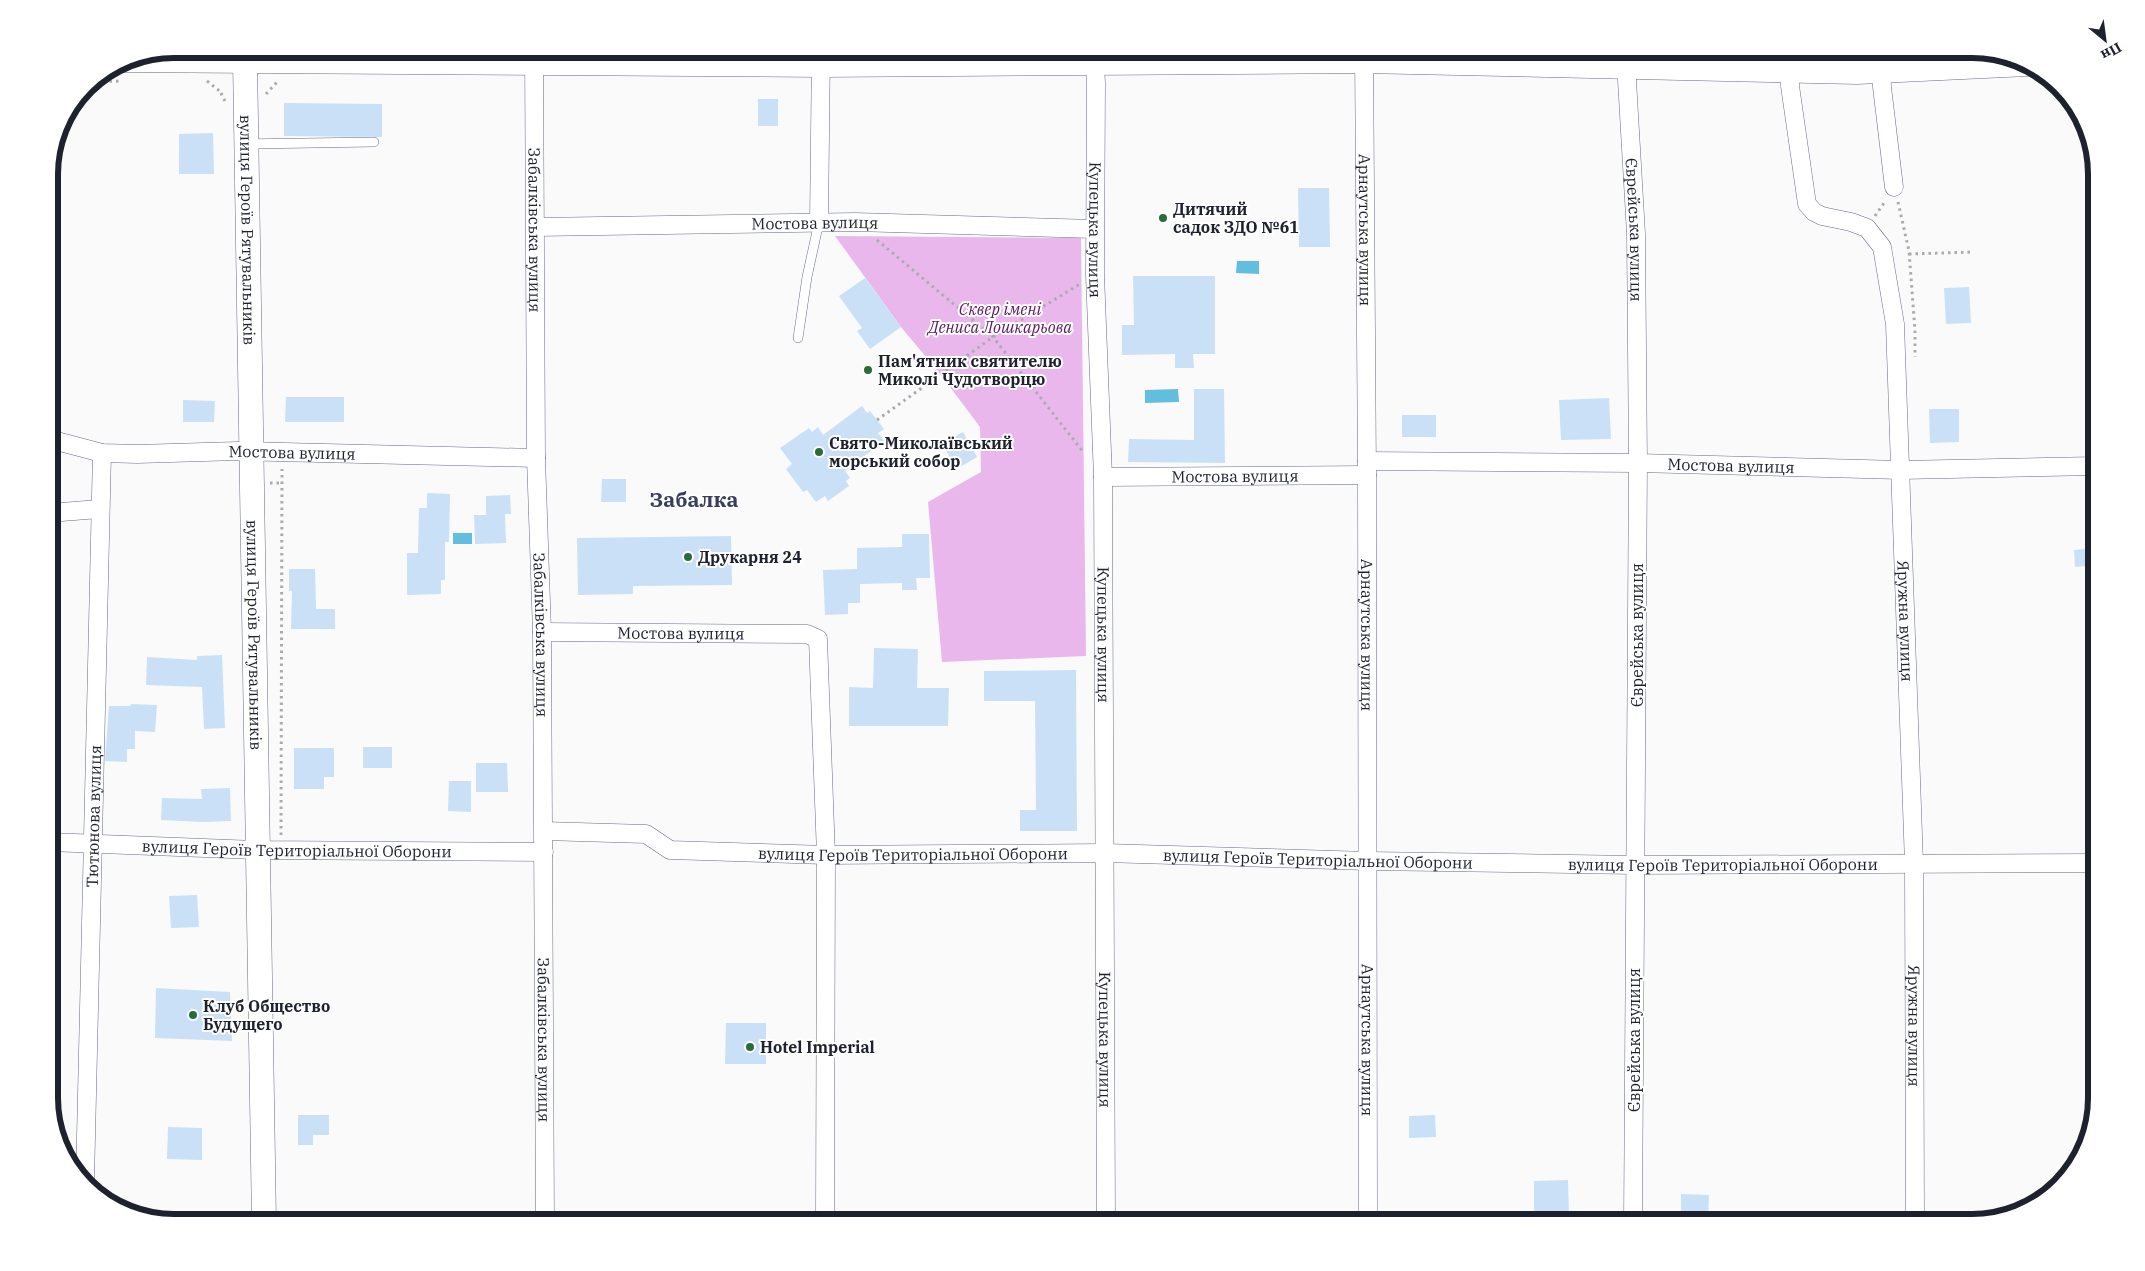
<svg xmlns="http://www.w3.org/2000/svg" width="2145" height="1271" font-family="'IBM Plex Serif',serif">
	<rect width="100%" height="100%" fill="#fafafa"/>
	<polygon fill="#eab7ed" points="835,236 1081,238 1086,656 942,662 928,502 981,472 980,427 941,375 901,327"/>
	<g fill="#61bedf">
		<polygon points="1237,261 1259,261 1259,274 1236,273"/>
		<polygon points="1178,389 1179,402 1145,403 1145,390"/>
		<rect x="453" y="533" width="19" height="11"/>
	</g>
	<g fill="#cae0f7">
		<rect x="758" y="99" width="20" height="27"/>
		<polygon points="284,103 382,104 382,137 284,136"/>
		<polygon points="213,133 214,174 179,174 179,134"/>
		<polygon points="1298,188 1329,188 1330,247 1299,247"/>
		<polygon points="1133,276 1215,276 1215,354 1193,354 1194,368 1175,368 1175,354 1122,355 1122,325 1134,325"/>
		<polygon points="865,278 901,327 870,349 857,331 862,328 839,296"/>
		<polygon points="1969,287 1971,323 1946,324 1944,288"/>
		<polygon points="1194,389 1224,389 1225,463 1128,462 1129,439 1194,440"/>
		<polygon points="286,397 344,397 344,422 285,422"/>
		<polygon points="1609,398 1611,439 1561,440 1559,400"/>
		<polygon points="183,400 215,401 214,422 183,422"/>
		<polygon points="862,406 867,413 870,411 884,429 878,433 884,441 845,471 850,478 846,481 849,486 828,501 825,496 816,502 807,490 803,492 786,469 792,464 780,448 809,428 812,432 818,427 823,435"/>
		<polygon points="1929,409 1959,409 1959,442 1930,443"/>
		<rect x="1402" y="415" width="34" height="22"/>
		<polygon points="963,432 977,457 957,469 942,444"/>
		<polygon points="602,479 626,479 626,502 601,502"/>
		<polygon points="427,493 450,494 449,542 445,542 445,580 441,580 441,594 407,595 407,553 418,553 419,508 427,508"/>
		<polygon points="510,495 511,514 505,514 506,543 475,544 474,515 486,515 486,496"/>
		<polygon points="902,534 929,534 930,578 916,578 917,590 902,590 902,583 860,584 860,603 848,603 848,614 825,615 823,570 857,569 857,548 902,547"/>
		<polygon points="731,536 732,585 633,586 633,594 578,595 577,538"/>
		<polygon points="2096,548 2096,565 2075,567 2074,550"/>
		<polygon points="289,569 315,569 316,609 335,609 335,629 291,629 292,591 289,591"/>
		<polygon points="874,648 918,649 917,688 949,688 948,726 849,726 849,687 873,688"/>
		<polygon points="222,655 225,728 204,729 202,687 146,685 147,657 197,660 197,656"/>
		<polygon points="1076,670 1077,831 1020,831 1020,810 1036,810 1035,701 984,701 984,671"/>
		<polygon points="131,704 157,705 155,732 135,731 135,749 127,749 127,762 105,761 109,706 130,706"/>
		<rect x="363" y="747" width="29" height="21"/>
		<polygon points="294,748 334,748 334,777 324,777 324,789 294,789"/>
		<polygon points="476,763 507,763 508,792 476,792"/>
		<polygon points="449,781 471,781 471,812 448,811"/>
		<polygon points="230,788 231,821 203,822 161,820 162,798 202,799 201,789"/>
		<polygon points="197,895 199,927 171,928 169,896"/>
		<polygon points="156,988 230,992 232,1041 155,1038"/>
		<polygon points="726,1023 766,1023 766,1064 725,1064"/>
		<polygon points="298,1115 329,1115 329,1135 313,1135 313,1145 298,1145"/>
		<polygon points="1435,1115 1436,1137 1409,1138 1409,1116"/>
		<polygon points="168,1127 202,1128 202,1160 167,1159"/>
		<polygon points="1568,1180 1569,1217 1534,1217 1534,1181"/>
		<polygon points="1681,1194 1709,1195 1708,1219 1681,1218"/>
	</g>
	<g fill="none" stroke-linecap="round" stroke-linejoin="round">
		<g stroke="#646c8b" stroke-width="10">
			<g id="lane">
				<polyline points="246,144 374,142"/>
				<polyline points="798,338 807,277 819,222"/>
			</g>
		</g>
		<g stroke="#646c8b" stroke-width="19">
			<g id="street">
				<path id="s1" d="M534,49L536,458L542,632L545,1222"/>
				<path id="s2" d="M1094,49L1096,83L1095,275L1103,477L1106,1222"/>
				<path id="s3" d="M1364,49L1367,475L1368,1222"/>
				<path id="s4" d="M1629,49L1627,80L1636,234L1638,463L1633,1222"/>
				<polyline points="1854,49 1856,52 1857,72"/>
				<polyline points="1929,49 1931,68"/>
				<path id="s5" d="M1790,71V86L1807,204L1814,212L1822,216L1851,222L1867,228L1882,247L1895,324L1914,864L1915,1222"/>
				<polyline points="1881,71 1882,87 1894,187"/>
				<polyline points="819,222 821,49"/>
				<path id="s6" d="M536,227L855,222L1094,229"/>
				<path id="s7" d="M49,439L102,453L137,454L238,451L536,458"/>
				<path id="s8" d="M1367,461L1638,463L1901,470L2096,466"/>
				<path id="s9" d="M1103,477L1367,475"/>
				<polyline points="49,513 99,509"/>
				<path id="s10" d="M542,632L807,634L818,639L826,855L825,1222"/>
				<path id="s11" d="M544,831L646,834L670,850L826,855L1105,853L1368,861L1635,865L2096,863"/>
				<path id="s12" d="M49,842L258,850L544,852"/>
				<path id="s13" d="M85,1180L102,453"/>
			</g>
		</g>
		<g stroke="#646c8b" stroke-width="25">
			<g id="secondary">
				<polyline points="123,60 821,65 1364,61 1857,72 2027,64"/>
				<path id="s14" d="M245,60L264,1222"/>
			</g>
		</g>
		<g stroke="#aaabb0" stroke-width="3" stroke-dasharray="2.5 4" stroke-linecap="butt">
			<polyline points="207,81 222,93"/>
			<polyline points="90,82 121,81"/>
			<polyline points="221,93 225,101"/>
			<polyline points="266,94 278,81"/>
			<polyline points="1898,202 1909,251 1915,331 1915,357"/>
			<polyline points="1875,216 1886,200"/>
			<polyline points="877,240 993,337 1084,453"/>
			<polyline points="1909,254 1973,252"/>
			<polyline points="877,420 993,337 1080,284"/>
			<polyline points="270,483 282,483"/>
			<polyline points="281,835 282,469"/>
		</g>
		<use href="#lane" stroke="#fff" stroke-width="9"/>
		<use href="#street" stroke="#fff" stroke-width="18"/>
		<use href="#secondary" stroke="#fff" stroke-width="24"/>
	</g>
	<g fill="#286c38" stroke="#fff" stroke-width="2">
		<circle cx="1163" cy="218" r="5"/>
		<circle cx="868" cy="370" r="5"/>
		<circle cx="819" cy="452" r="5"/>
		<circle cx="688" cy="557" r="5"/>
		<circle cx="193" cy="1015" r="5"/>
		<circle cx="750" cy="1047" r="5"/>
	</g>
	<g text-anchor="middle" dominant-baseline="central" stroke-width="4" stroke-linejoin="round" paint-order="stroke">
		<g font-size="16" font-weight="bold" fill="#1e212e" stroke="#fff" text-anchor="start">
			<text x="1173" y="209">Дитячий<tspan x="1173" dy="18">садок ЗДО №61</tspan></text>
			<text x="878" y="361">Пам'ятник святителю<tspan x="878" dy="18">Миколі Чудотворцю</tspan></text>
			<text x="829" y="443">Свято-Миколаївський<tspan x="829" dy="18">морський собор</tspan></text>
			<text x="698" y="557">Друкарня 24</text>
			<text x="203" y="1006">Клуб Общество<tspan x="203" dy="18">Будущего</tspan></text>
			<text x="760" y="1047">Hotel Imperial</text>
		</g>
		<g font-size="16" fill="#1e212e" stroke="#fff">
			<text stroke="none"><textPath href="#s6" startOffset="279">Мостова вулиця</textPath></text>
			<text stroke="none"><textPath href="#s3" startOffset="181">Арнаутська вулиця</textPath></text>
			<text stroke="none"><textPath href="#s4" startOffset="181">Єврейська вулиця</textPath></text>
			<text stroke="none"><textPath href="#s14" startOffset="170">вулиця Героїв Рятувальників</textPath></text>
			<text stroke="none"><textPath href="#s1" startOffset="181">Забалківська вулиця</textPath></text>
			<text stroke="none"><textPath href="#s2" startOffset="181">Купецька вулиця</textPath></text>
			<text stroke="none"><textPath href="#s7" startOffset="245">Мостова вулиця</textPath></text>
			<text stroke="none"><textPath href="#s8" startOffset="364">Мостова вулиця</textPath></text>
			<text stroke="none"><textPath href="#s9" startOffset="132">Мостова вулиця</textPath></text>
			<text stroke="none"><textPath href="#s5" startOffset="600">Яружна вулиця</textPath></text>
			<text stroke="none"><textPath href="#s10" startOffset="139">Мостова вулиця</textPath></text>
			<text stroke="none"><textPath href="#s14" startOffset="575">вулиця Героїв Рятувальників</textPath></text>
			<text stroke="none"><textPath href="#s1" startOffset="586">Забалківська вулиця</textPath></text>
			<text stroke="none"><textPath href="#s2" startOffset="586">Купецька вулиця</textPath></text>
			<text stroke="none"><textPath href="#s3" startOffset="586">Арнаутська вулиця</textPath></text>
			<text transform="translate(1637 635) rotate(-90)">Єврейська вулиця</text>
			<text stroke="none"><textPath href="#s13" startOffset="364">Тютюнова вулиця</textPath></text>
			<text stroke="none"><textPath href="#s12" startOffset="248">вулиця Героїв Територіальної Оборони</textPath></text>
			<text stroke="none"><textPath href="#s11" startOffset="374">вулиця Героїв Територіальної Оборони</textPath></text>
			<text stroke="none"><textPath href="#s11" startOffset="779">вулиця Героїв Територіальної Оборони</textPath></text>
			<text stroke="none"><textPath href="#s11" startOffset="1184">вулиця Героїв Територіальної Оборони</textPath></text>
			<text stroke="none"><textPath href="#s5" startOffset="1005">Яружна вулиця</textPath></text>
			<text stroke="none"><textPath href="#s1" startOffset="991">Забалківська вулиця</textPath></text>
			<text stroke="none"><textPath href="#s2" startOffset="991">Купецька вулиця</textPath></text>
			<text stroke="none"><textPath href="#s3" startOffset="991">Арнаутська вулиця</textPath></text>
			<text transform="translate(1634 1040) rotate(-90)">Єврейська вулиця</text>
		</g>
		<g font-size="16" font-style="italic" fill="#5a1a60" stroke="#fff">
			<text x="1000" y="309">Сквер імені<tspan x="1000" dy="18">Дениса Лошкарьова</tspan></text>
		</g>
		<g font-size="21" font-weight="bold" fill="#383f5b" stroke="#fff">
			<text x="694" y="499">Забалка</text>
		</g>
	</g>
	<path d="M0 0H2145V1271H0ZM174 58H1972A116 116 0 0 1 2088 174V1098A116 116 0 0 1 1972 1214H174A116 116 0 0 1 58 1098V174A116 116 0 0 1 174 58Z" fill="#fff" fill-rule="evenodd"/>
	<path fill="none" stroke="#1e212e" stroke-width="6" d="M174 58H1972A116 116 0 0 1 2088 174V1098A116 116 0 0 1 1972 1214H174A116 116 0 0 1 58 1098V174A116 116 0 0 1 174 58Z"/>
	<g transform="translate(2105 40) rotate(151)" stroke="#ffffff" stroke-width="4" paint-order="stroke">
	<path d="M0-4L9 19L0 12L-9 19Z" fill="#1e212e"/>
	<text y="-8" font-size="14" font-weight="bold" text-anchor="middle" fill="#1e212e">Пн</text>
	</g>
</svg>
